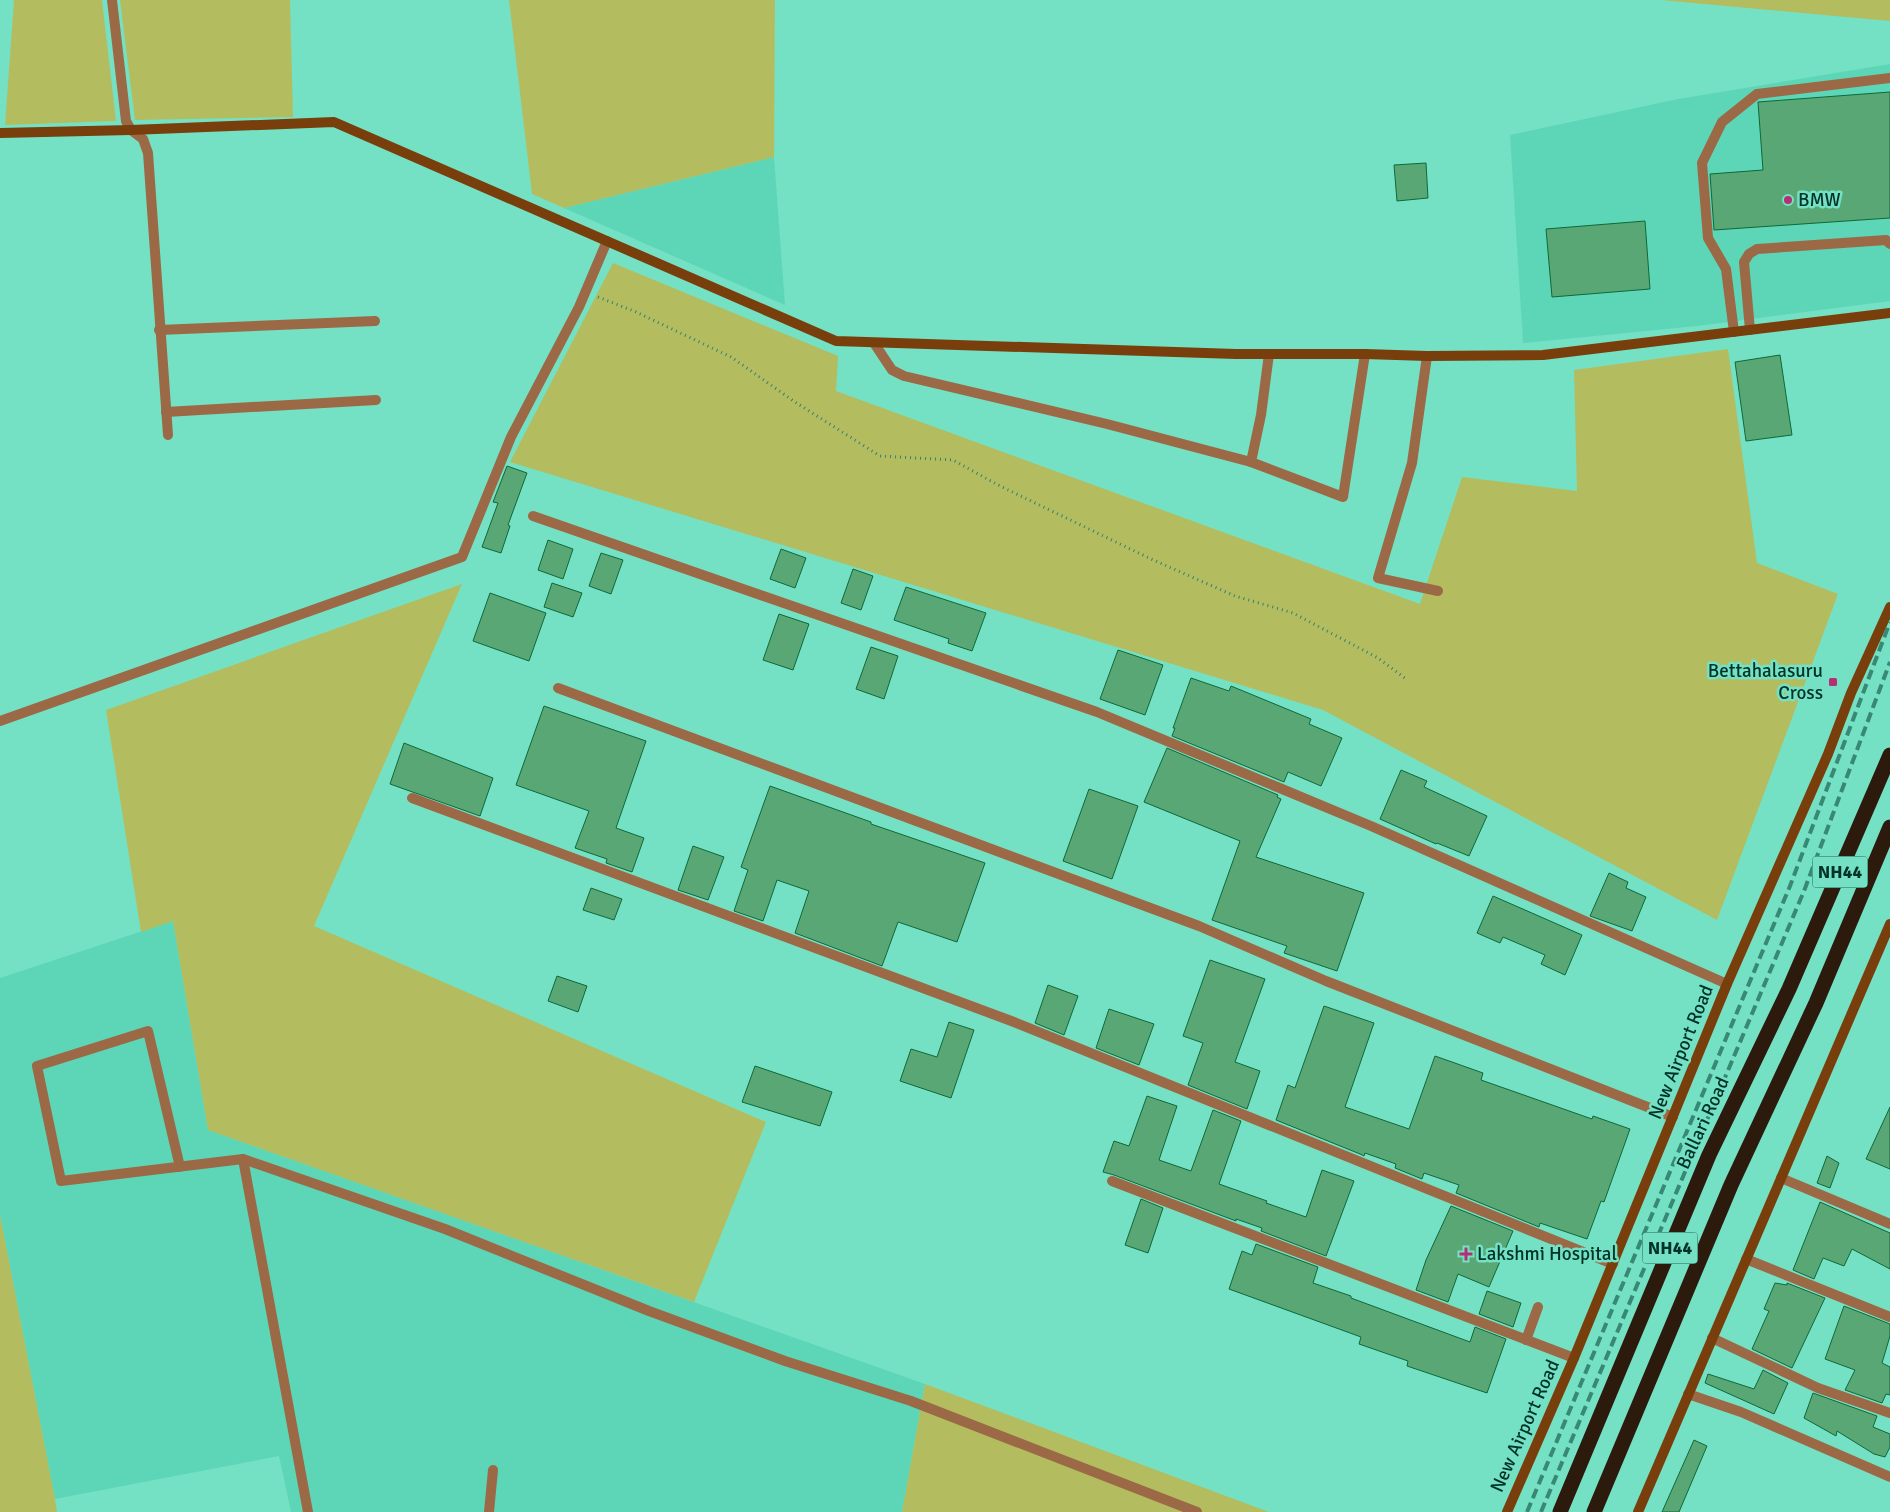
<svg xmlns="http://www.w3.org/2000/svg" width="1890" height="1512" font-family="Signika,sans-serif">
	<rect width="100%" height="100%" fill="#74e1c4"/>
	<g fill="#5cd6b7">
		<polygon points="1890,64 1890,301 1697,326 1523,343 1510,135 1678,99"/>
		<polygon points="774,157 785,305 564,208"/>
		<polygon points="173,921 208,1130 925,1384 902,1512 291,1512 279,1456 55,1499 0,1215 0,978"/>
	</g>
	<g fill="#b3bd5f">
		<polygon points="14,0 102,0 116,121 5,125"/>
		<polygon points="120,0 290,0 293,117 135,120"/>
		<polygon points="509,0 775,0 774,157 564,208 532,194"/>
		<polygon points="1661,0 1890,0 1890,21"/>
		<polygon points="613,263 838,356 836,391 1420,604 1462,477 1577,491 1574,370 1728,349 1757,563 1838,594 1717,920 1323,710 510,462"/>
		<polygon points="462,584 314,926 766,1122 694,1302 208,1130 173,921 141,932 106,710"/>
		<polygon points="0,1215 55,1499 57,1512 0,1512"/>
		<polygon points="925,1384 1269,1512 902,1512"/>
	</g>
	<g fill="#58a774" stroke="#0f693a">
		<polygon points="1890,92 1890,218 1714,230 1710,174 1763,170 1758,102"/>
		<polygon points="1426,163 1428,198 1397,201 1394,165"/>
		<polygon points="1645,221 1650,289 1552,297 1546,229"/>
		<polygon points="1780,355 1792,435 1746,441 1735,362"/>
		<polygon points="507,466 527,473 508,525 510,526 501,553 482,547 498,503 493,502"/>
		<polygon points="548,540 573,549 563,579 538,570"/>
		<polygon points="781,549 806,558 795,588 770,579"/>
		<polygon points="601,553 623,560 611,594 589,586"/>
		<polygon points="853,569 873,576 861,610 841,603"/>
		<polygon points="552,583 582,593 573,617 544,607"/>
		<polygon points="906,587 986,613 972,651 948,643 949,639 894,620"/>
		<polygon points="490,593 546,613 529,661 473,641"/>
		<polygon points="779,614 809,624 793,670 763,660"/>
		<polygon points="871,647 898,656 884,699 856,689"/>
		<polygon points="1118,650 1163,665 1145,715 1100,699"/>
		<polygon points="1191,678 1229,691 1231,686 1311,719 1309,724 1342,738 1321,786 1288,772 1284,782 1172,736 1175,728 1173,728"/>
		<polygon points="544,706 646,741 616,828 644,838 632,872 606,863 607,859 575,848 589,811 516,785"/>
		<polygon points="404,743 493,778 480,816 390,784"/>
		<polygon points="1167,748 1278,795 1277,797 1281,799 1256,857 1364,893 1337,971 1284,953 1287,946 1212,920 1240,841 1144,802"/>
		<polygon points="1401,770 1427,781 1424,787 1487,816 1469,856 1437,843 1436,844 1380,819"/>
		<polygon points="770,786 871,822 871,824 985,863 957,942 898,922 882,966 795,933 809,891 777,880 763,921 734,911 748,870 741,867"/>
		<polygon points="1089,789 1138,806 1112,879 1063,861"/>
		<polygon points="693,846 724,857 708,900 678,890"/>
		<polygon points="1609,873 1628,882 1626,888 1646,897 1632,931 1590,916"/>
		<polygon points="591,888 622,899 614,920 583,910"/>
		<polygon points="1493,896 1582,935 1565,975 1541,964 1545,955 1503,937 1500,943 1477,933"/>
		<polygon points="1210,960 1265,979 1235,1062 1260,1071 1247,1109 1188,1085 1203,1043 1183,1036"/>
		<polygon points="557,976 587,986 578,1012 548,1001"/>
		<polygon points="1048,985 1078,996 1064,1035 1035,1023"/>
		<polygon points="1324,1006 1374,1023 1345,1107 1409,1129 1435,1056 1483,1073 1481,1080 1592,1119 1593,1116 1630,1129 1604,1202 1601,1201 1587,1239 1540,1223 1539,1227 1456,1193 1459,1185 1424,1173 1422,1179 1395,1168 1396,1164 1365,1153 1364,1156 1360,1154 1276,1120 1288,1085 1295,1088"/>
		<polygon points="1109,1009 1154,1024 1139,1065 1096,1048"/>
		<polygon points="949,1022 974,1030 951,1098 900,1081 911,1049 937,1057"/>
		<polygon points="755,1066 832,1092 820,1126 742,1102"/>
		<polygon points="1147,1096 1177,1106 1159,1160 1191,1171 1213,1110 1241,1121 1219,1184 1267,1201 1266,1203 1306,1217 1322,1170 1354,1181 1326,1256 1261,1231 1262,1228 1236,1219 1236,1221 1114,1175 1103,1172 1114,1141 1129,1146"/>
		<polygon points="1890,1107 1890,1169 1866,1159"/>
		<polygon points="1827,1156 1839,1163 1830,1188 1817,1183"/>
		<polygon points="1141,1199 1163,1208 1148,1253 1125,1245"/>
		<polygon points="1820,1202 1890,1233 1890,1269 1852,1249 1844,1266 1823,1258 1814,1279 1793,1270"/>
		<polygon points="1451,1206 1513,1231 1489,1287 1458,1274 1448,1302 1416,1290 1426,1260"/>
		<polygon points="1256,1244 1318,1267 1313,1283 1351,1296 1351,1298 1470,1342 1475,1327 1506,1339 1487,1393 1407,1366 1408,1361 1359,1344 1361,1337 1229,1289 1242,1251 1252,1255"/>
		<polygon points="1775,1283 1787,1285 1787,1283 1825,1298 1792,1368 1752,1349 1769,1311 1764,1309"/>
		<polygon points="1487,1291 1521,1303 1513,1327 1479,1314"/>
		<polygon points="1844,1306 1890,1324 1890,1336 1882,1363 1890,1367 1890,1395 1886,1394 1882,1403 1845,1390 1855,1370 1825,1359"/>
		<polygon points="1763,1370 1788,1383 1774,1414 1705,1383 1708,1374 1754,1389"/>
		<polygon points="1813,1393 1877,1416 1873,1427 1890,1434 1890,1447 1885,1457 1874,1454 1837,1431 1836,1436 1804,1418"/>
		<polygon points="1694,1440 1707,1446 1679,1512 1662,1512"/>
	</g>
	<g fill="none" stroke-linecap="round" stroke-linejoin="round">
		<polyline stroke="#35826f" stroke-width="3" stroke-dasharray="1 4" stroke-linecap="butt" points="598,297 636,312 731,357 795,402 880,456 953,460 998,485 1151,559 1235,596 1293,613 1378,658 1406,679"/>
		<g stroke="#9c6946" stroke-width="10">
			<polyline points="1750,330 1744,262 1749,254 1757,249 1886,240 1890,244"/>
			<polyline points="1734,332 1726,269 1708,238 1702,163 1722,122 1757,94 1890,78"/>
			<polyline points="243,1159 308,1512"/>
			<polyline points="180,1167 148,1031 37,1066 61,1181 243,1159 445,1229 649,1311 785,1361 911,1401 1197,1512"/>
			<polyline points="1526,1340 1538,1307"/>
			<polyline points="489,1512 493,1470"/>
		</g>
		<g stroke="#9c6946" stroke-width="10">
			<polyline points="112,0 126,121 131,130 143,139 148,153 168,435"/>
			<polyline points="159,330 375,321"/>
			<polyline points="874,343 892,370 904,376 1107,424 1251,462"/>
			<polyline points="1269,354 1261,415 1251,462 1343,497 1365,354"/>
			<polyline points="1427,356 1412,463 1378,578 1438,591"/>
			<polyline points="166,412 376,400"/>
			<polyline points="533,516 1097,712 1371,826 1727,984"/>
			<polyline points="558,688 1199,926 1326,981 1673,1117"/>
			<polyline points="0,721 462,557 511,437 579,307 607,241"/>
			<polyline points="412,798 1014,1022 1613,1264"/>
			<polyline points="1781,1178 1890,1224"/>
			<polyline points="1112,1181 1574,1358"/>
			<polyline points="1746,1259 1890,1317"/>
			<polyline points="1712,1338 1818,1388 1890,1413"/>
			<polyline points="1688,1394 1741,1412 1890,1477"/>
		</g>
		<g stroke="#783e0c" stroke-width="10">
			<polyline points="0,133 131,130 334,122 836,341 1236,354 1365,354 1427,356 1543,355 1890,313"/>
			<polyline points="1507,1512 1574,1358 1727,984 1828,754 1851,693 1890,607"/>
			<polyline points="1638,1512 1890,924"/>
		</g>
		<g stroke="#2c1a0d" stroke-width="15">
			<polyline points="1560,1512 1709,1155 1789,989 1890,755"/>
			<polyline points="1594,1512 1731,1185 1816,1003 1890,827"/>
		</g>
		<g stroke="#398874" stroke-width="4" stroke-dasharray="10 5" stroke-linecap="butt">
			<polyline points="1527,1512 1790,886 1890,622"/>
			<polyline points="1541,1512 1804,891 1890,662"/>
		</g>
	</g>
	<g fill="#b53073" stroke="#74e1c4" stroke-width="2">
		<circle cx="1788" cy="200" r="5"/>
		<rect x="1828" y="677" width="10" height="10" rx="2.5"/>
		<path d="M1463.5 1246.5h5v5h5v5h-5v5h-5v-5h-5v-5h5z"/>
	</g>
	<g text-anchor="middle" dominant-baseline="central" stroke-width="5" stroke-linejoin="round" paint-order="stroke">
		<g fill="#74e1c4" stroke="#236656" stroke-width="1">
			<rect x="1812.5" y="856.5" width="55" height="31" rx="4"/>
			<rect x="1642.5" y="1232.5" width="55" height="31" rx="4"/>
		</g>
		<g font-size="18" font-weight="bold" fill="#003227">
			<text x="1840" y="872">NH44</text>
			<text x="1670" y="1248">NH44</text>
		</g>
		<g font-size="19" fill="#003227" stroke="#74e1c4" text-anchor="start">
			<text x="1798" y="200">BMW</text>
			<text x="1823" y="671" text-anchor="end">Bettahalasuru<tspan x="1823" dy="22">Cross</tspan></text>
			<text x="1477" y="1254">Lakshmi Hospital</text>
		</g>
		<g font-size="19" fill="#003227" stroke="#74e1c4">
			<text transform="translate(1681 1052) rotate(-68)">New Airport Road</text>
			<text transform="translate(1703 1123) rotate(-65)">Ballari Road</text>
			<text transform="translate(1525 1426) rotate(-66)">New Airport Road</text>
		</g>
	</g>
</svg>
